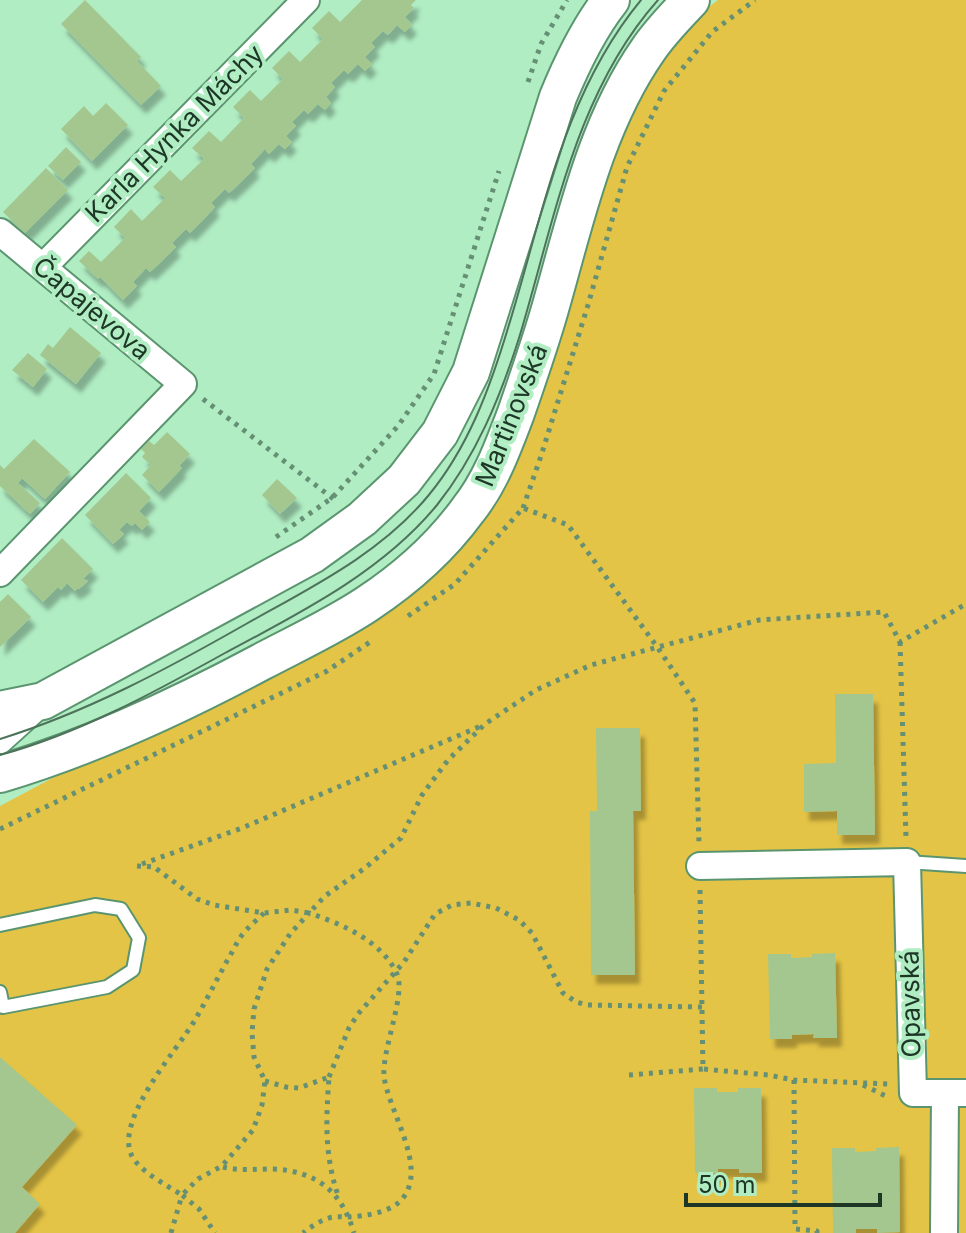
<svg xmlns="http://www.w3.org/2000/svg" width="966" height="1233" font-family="Inter,sans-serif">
	<defs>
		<filter id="shadow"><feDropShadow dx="5" dy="9" stdDeviation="2" flood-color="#0004"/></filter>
	</defs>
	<rect width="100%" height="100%" fill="#b0edc3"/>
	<polygon fill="#e4c446" points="718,0 966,0 966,1233 0,1233 0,806 107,749 455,552 620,128 661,58 701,13"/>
	<g fill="#a4c790" filter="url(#shadow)">
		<polygon points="85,0 141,57 137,61 161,86 141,105 61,24"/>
		<polygon points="362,0 416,0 411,5 414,8 405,17 412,25 405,32 397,25 388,35 383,31 371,43 375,47 365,57 372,64 365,71 358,64 348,74 344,70 331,83 335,87 326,97 331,103 325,110 318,104 308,114 304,110 292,122 296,126 286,136 292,142 285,149 279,144 269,154 265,149 251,164 255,168 242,181 229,193 225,189 211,203 215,207 203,220 190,233 186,229 172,243 176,247 163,260 150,272 146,268 133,282 137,286 123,300 100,277 98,279 79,261 89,251 101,262 125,238 114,227 131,209 142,221 165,198 153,187 170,170 181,181 204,159 192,148 209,131 221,142 244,118 233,107 250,90 261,101 283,79 272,68 289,51 300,62 323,39 312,28 329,11 340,22"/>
		<polygon points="106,103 128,125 92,161 61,129 84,106 93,116"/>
		<polygon points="66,147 81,162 63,180 48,166"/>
		<polygon points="46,168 68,190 25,233 3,212"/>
		<polygon points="70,327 101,353 76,384 40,355 48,344 53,348"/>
		<polygon points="28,353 47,369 33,387 12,370"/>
		<polygon points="167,432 190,454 179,466 182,468 159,492 142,475 151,465 142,457 145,453 141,449 149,441 154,445"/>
		<polygon points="34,439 70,472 45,499 22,478 18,483 40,503 30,514 0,486 0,465 4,469"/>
		<polygon points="126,473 151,498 139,511 150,522 142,530 135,523 132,526 127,522 119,530 124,534 113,544 85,515"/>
		<polygon points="277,479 297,498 280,514 262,495"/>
		<polygon points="62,538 93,569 83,579 88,581 79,589 78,588 75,591 67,583 61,590 58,587 43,602 21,580"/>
		<polygon points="8,594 31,617 0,647 0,602"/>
		<polygon points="835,694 873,694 875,835 837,835 837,811 804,812 804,764 836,763"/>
		<polygon points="596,728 640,728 641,811 633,811 635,975 591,975 590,811 597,811"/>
		<polygon points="835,953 837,1038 813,1038 814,1034 792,1035 792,1039 770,1039 768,954 791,954 791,958 812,957 812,954"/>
		<polygon points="0,1057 77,1125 22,1187 40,1204 15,1233 0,1233"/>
		<polygon points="694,1088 717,1088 717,1092 738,1092 738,1088 761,1088 762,1173 739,1173 739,1169 718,1169 718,1173 695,1173"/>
		<polygon points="899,1147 900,1232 877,1233 877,1229 856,1229 856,1233 833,1233 832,1148 855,1148 855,1152 876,1151 876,1148"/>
	</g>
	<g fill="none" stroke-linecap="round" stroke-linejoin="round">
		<g stroke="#5b956f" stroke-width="16">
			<g id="lane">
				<polyline points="907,862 966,866"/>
				<polyline points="0,925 95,905 121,909 139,938 133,970 107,987 3,1007 0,992"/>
			</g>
		</g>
		<g stroke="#5b956f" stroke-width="30">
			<g id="street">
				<polyline points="0,232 183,384 0,573"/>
				<polyline points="43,267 306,0"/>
				<polyline points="0,740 43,701"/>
				<polyline points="700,866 907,862 913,1093 966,1093"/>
				<polyline points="944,1233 945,1093"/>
			</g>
		</g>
		<g stroke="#5b956f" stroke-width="40">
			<g id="secondary">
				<path d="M0,710L43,701L312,555L362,519L404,480L440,433L471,372L558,97C572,63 588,29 611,0"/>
				<path d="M0,774C91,747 177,707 261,662C295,644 334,626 367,604C405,579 441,547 468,510C491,481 503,447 516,413C528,378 540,344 550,309C575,222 595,126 648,50C660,32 676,16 691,0"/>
			</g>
		</g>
		<g stroke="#669074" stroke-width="5" stroke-dasharray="4 6" stroke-linecap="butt">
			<polyline points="528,82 541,44 567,0"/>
			<polyline points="203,399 335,500"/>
			<polyline points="523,508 541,456 588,305 627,167 664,91 712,32 755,0"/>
			<polyline points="276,537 332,498 398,426 434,374 499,171"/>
			<polyline points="408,616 455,584 523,508 568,525 658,648 695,703 699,844"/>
			<polyline points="900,642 906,837"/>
			<polyline points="0,829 327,671 373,640"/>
			<polyline points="142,864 242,828 481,726"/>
			<polyline points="137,866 154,867 197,899 214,905 264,913 291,910 309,913 325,896 365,868 401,838 422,795 448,760 485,724 536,690 591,665 759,620 884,612 900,642 966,604"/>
			<polyline points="700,890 703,1069 768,1075 794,1080 888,1084"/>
			<path d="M264,913C257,920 248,927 242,935C236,943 232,953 227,961C216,981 206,1001 195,1020C177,1050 116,1118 131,1154C137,1170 168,1186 182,1195L198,1179L222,1166L253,1130L262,1105L265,1081L254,1057L252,1033L254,1009L267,969L290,934L309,913C342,924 382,941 397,974C406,995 382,1049 384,1076C388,1111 428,1166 403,1198C391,1213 365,1216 347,1217C341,1217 335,1216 329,1218C319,1221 311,1227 303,1233"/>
			<polyline points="629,1075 703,1069"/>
			<polyline points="329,1077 349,1028 358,1014 404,962 435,914 452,905 471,903 496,908 519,920 532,933 563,993 576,1002 587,1005 702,1007"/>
			<polyline points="794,1080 795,1229 817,1231 817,1233"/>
			<path d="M265,1081L286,1087L299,1088L329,1077C326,1120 324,1156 339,1198"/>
			<polyline points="863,1085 890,1098"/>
			<path d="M223,1167C239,1171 256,1169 273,1169C317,1171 342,1192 354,1233"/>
			<polyline points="171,1233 182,1195 199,1209 215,1233"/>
		</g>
		<use href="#lane" stroke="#fff" stroke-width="12"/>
		<use href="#street" stroke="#fff" stroke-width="26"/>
		<use href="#secondary" stroke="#fff" stroke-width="36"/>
		<g stroke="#4e735b" stroke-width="2">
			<path d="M0,739C87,712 167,669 246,624C310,588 380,554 428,496C468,448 490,388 508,328C543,215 563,94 641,0"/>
			<path d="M0,755C80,733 153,693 225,653C300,613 382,572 437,505C476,456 500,398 519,338C554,223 575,93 658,0"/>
		</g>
	</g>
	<g text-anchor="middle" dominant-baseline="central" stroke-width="8" stroke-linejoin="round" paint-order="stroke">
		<g font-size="26" fill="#1d3626" stroke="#b0edc3">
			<text transform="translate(174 133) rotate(-45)">Karla Hynka Máchy</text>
			<text transform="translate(92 308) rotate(40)">Čapajevova</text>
			<text transform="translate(511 415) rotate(-68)">Martinovská</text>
			<text transform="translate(910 1004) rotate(-91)">Opavská</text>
		</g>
	</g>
	<path d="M686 1193v12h194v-12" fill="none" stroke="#1d3626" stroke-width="4"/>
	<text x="698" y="1193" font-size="24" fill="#1d3626" stroke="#b0edc3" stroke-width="6" paint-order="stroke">50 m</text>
</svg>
